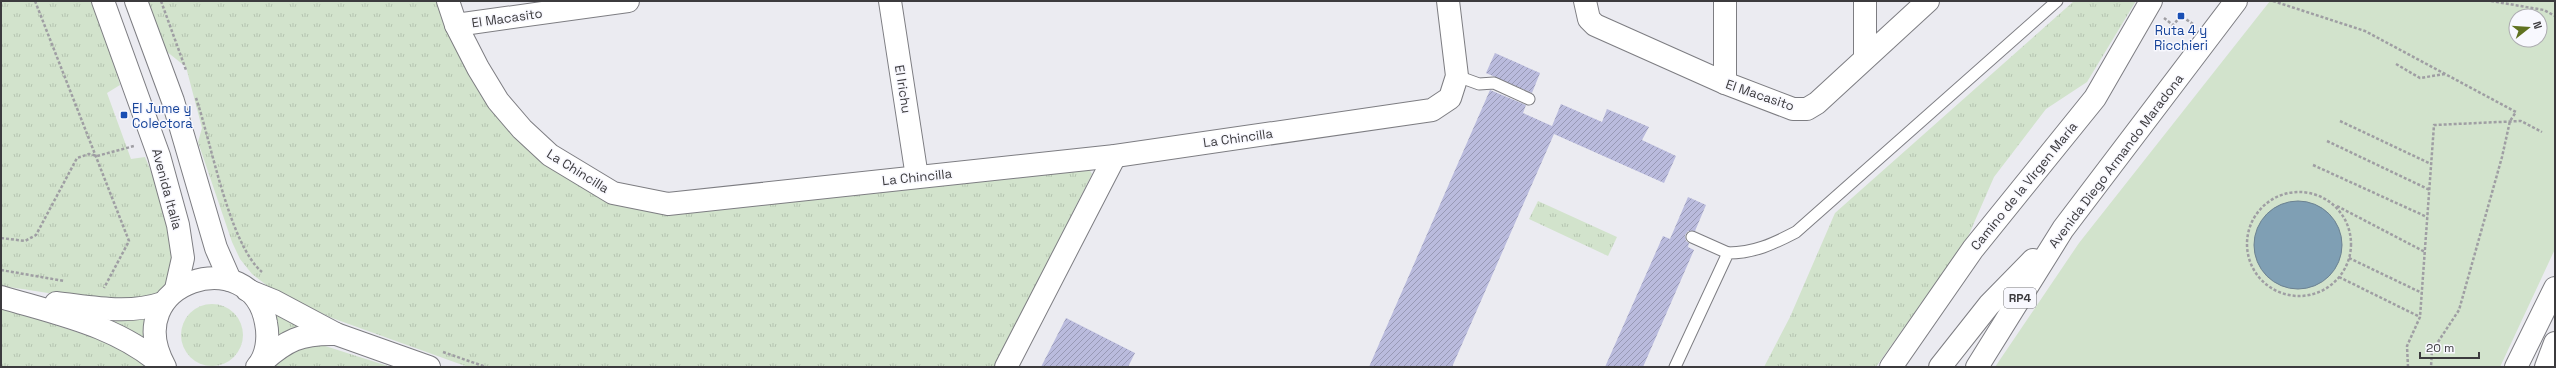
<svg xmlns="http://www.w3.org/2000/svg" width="2556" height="368" font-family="'Space Grotesk',sans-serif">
	<defs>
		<pattern id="grass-tufts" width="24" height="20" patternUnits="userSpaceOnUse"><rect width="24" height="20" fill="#d2e3cc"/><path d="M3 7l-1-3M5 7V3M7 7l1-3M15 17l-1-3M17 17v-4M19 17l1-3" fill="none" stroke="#b5c4b0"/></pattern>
		<pattern id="building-hatch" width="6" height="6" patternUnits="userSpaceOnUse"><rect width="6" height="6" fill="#babbdd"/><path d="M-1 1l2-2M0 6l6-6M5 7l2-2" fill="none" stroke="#9899b5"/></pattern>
	</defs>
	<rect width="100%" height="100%" fill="#ebebf1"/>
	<g fill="url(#grass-tufts)">
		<path d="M1,1H92L109,47L120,85L107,93L131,159L145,157C157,185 195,280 152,297C124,308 35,290 1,286Z"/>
		<polygon points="148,1 438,1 490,108 609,202 1089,169 1092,174 995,367 468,367 332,318 274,291 252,274 240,259 232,242 198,142 202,128 186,67 166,51"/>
		<polygon points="2074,1 2136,1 2087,82 2046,109 1994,177 1967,239 1876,367 1764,367 1790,317 1835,213"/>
		<polygon points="1538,201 1617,237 1608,256 1529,219"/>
		<circle cx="212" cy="335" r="31"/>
		<polygon points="1,307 116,345 146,367 1,367"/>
		<polygon points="271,310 306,328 273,341"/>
		<polygon points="150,315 146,340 106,320"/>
		<polygon points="322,345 391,367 273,367 297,347"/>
	</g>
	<path fill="#d2e3cc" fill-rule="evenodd" d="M2270,1H2555V249L2500,367H1995L2079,243ZM2516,16H2540V40H2516Z"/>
	<circle fill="#7f9fb4" stroke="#6b8191" cx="2298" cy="245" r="44"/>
	<g fill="url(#building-hatch)">
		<polygon points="1495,53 1540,73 1532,93 1486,73"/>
		<polygon points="1490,90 1526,105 1523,113 1552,126 1561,104 1602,122 1607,109 1649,127 1642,140 1676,156 1664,183 1554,134 1452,367 1369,367"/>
		<polygon points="1688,197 1706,205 1695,231 1688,231 1685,235 1686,241 1689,243 1688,247 1694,250 1643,367 1605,367 1663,236 1670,239"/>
		<polygon points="1066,318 1135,353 1128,367 1041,367"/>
	</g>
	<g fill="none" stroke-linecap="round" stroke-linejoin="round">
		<g stroke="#7d7d82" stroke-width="13">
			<g id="lane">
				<polyline points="1457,76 1479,84 1494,83 1529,99"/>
				<polyline points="1692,237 1728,253"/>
				<path d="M1675,367L1728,253C1754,253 1773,244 1796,232L2057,1"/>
			</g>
		</g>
		<g stroke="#7d7d82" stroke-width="24">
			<g id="street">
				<polyline points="448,1 456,25 478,68 498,101 522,129 550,155 613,193 668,204 1115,156 1432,110 1450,98 1457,76 1448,1"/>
				<polyline points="890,1 917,177"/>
				<polyline points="1585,1 1589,19 1595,25 1725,83 1793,109 1807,109 1817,103 1928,1"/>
				<polyline points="1725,1 1725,83"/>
				<polyline points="456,25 628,1"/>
				<polyline points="1865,56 1865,1"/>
				<polyline points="1006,367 1115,156"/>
			</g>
		</g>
		<g stroke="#7d7d82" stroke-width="24">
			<g id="secondary">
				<polyline points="103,1 159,156 178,225 183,258 176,289"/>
				<polyline points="136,1 173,101 216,248 230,280"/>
				<polyline points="247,290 274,301 336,334 429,367"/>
				<path d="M1,297C58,314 119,326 164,367"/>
				<path d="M56,303C92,307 128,315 163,303"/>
				<path d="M260,364C286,340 301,333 336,334"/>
				<path d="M165,367C117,281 252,241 266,323C269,338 267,356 257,367"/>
				<polyline points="1891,367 1973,249 2095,98 2151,1"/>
			</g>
		</g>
		<g stroke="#7d7d82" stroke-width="24">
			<g id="primary">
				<polyline points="1940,367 1989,305 2033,260"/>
				<polyline points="1977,367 2063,229 2236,1"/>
				<polyline points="2516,367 2555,288"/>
				<polyline points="2546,367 2555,343"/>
			</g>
		</g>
		<g stroke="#9f9ea3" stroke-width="2.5" stroke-dasharray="3 2" stroke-linecap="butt">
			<polyline points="35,1 129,241 104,288"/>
			<polyline points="161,1 186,70"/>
			<polyline points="2273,1 2365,31 2516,112 2510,121 2502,157 2459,310 2432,351 2431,367"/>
			<polyline points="2491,1 2544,10 2555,16"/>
			<polyline points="2164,18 2173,25 2181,16 2193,24"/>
			<polyline points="2396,64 2420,78 2445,74"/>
			<path d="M196,98C211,141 229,244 262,272"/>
			<polyline points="2340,121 2431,164"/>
			<polyline points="2327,141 2430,190"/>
			<polyline points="2313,165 2427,217"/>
			<circle cx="2299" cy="244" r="52"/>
			<polyline points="2337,206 2425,252"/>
			<polyline points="1,238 25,241 36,235 77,158 89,154 97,156 134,146"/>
			<polyline points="2349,258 2422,293"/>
			<polyline points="1,270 64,281"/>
			<polyline points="2339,277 2420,317"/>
			<polyline points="443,352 486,367"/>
			<polyline points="2408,367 2407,346 2420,317 2434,125 2521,121 2542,132"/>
		</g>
		<use href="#lane" stroke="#fff" stroke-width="11"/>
		<use href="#street" stroke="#fff" stroke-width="22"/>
		<use href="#secondary" stroke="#fff" stroke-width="22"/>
		<use href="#primary" stroke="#fff" stroke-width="22"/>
	</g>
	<g fill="#1a4fb4" stroke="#f8f8fe" stroke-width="1.5">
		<rect x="2177" y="12" width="8" height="8" rx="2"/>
		<rect x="120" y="111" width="8" height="8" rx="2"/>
	</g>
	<g text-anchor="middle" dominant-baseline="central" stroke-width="3" stroke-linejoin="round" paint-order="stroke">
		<rect fill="#f8f8fe" stroke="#747478" stroke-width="1" x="2004" y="288" width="32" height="20" rx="3"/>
		<g font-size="12" font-weight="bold" fill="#3c3b3e">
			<text x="2020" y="298">RP4</text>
		</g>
		<g font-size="13" fill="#3c3b3e" stroke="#f8f8fe">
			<text transform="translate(507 18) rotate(-8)">El Macasito</text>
			<text transform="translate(903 89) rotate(81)">El Irichu</text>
			<text transform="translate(1760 95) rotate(19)">El Macasito</text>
			<text transform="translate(1238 138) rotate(-8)">La Chincilla</text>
			<text transform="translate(2116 161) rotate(-53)">Avenida Diego Armando Maradona</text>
			<text transform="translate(578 171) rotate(32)">La Chincilla</text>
			<text transform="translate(917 177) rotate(-6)">La Chincilla</text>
			<text transform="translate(2024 186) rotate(-51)">Camino de la Virgen María</text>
			<text transform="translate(167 189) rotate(75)">Avenida Italia</text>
		</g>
		<g font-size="13" fill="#164399" stroke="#f8f8fe">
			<text x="2181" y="30">Ruta 4 y<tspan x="2181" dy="15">Ricchieri</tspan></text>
			<text x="132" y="108" text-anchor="start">El Jume y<tspan x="132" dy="15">Colectora</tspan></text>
		</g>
	</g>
	<rect width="2556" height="368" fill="none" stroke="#3c3b3e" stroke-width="4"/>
	<g transform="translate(2528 28) rotate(73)"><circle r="19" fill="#f8f8fe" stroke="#adacb1"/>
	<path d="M0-3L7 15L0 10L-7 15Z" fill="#607220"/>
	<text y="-6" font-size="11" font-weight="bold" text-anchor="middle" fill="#3c3b3e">N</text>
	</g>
	<path d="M2420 352v6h59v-6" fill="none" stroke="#3c3b3e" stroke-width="2"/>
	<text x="2426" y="352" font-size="12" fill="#3c3b3e" stroke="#f8f8fe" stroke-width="3" paint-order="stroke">20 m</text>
</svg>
